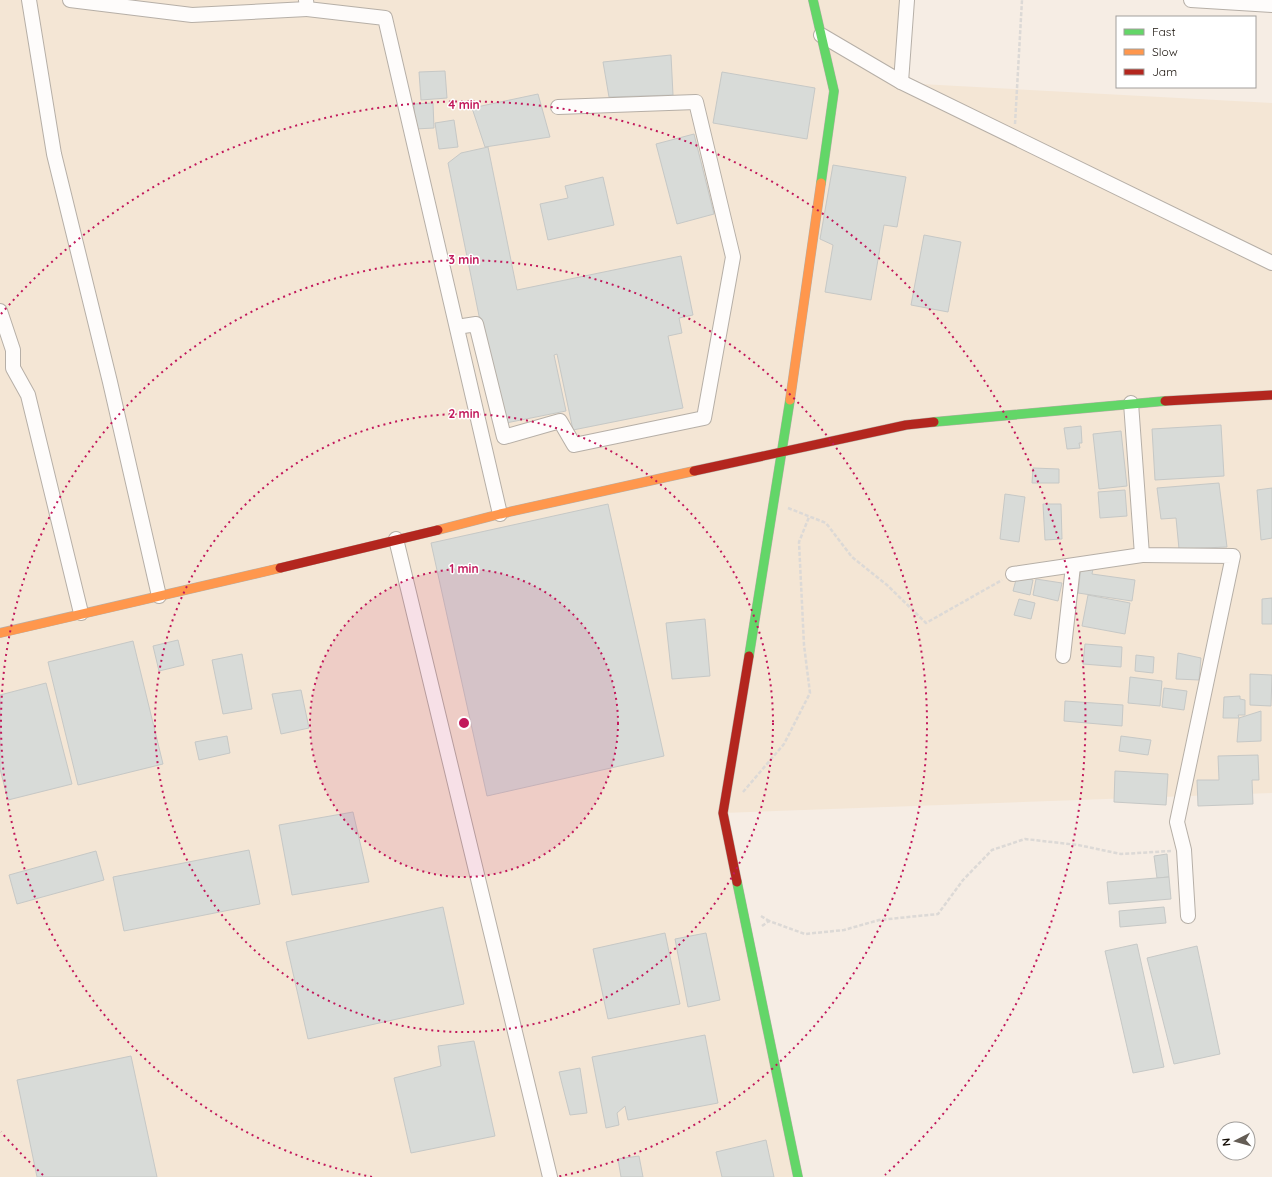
<svg xmlns="http://www.w3.org/2000/svg" width="1272" height="1177" font-family="Quicksand,sans-serif">
	<rect width="100%" height="100%" fill="#f6ede4"/>
	<polygon fill="#f4e6d5" points="0,0 907,0 902,83 1272,103 1272,793 723,813 798,1177 0,1177"/>
	<g fill="#d8dbd8" stroke="#c6c8c6">
		<polygon points="671,55 673,95 609,97 603,62"/>
		<polygon points="445,71 447,98 421,100 419,72"/>
		<polygon points="722,72 815,88 807,139 713,123"/>
		<polygon points="538,94 550,137 485,147 472,108"/>
		<polygon points="433,103 434,128 415,129 414,104"/>
		<polygon points="454,120 458,147 439,149 435,123"/>
		<polygon points="694,134 714,214 677,224 656,144"/>
		<polygon points="488,147 517,290 681,256 693,315 679,318 682,333 668,336 683,408 573,430 557,354 554,355 566,411 501,424 448,163 461,153"/>
		<polygon points="833,165 906,177 897,227 884,225 871,300 825,292 833,245 820,239"/>
		<polygon points="603,177 614,225 548,240 540,204 568,198 565,186"/>
		<polygon points="924,235 961,242 948,312 911,305"/>
		<polygon points="1221,425 1224,476 1155,480 1152,429"/>
		<polygon points="1081,426 1082,443 1079,443 1080,448 1067,449 1064,428"/>
		<polygon points="1121,431 1127,486 1099,489 1093,434"/>
		<polygon points="1033,468 1059,469 1059,483 1032,483"/>
		<polygon points="1219,483 1227,547 1179,549 1176,518 1161,519 1157,488"/>
		<polygon points="1272,488 1272,538 1261,540 1257,490"/>
		<polygon points="1125,490 1127,516 1100,518 1098,492"/>
		<polygon points="1005,494 1025,497 1019,542 1000,539"/>
		<polygon points="608,504 664,756 487,796 431,543"/>
		<polygon points="1043,504 1061,504 1062,539 1045,540"/>
		<polygon points="1081,567 1093,569 1092,574 1135,580 1132,601 1078,593"/>
		<polygon points="1017,576 1033,580 1030,595 1013,591"/>
		<polygon points="1036,579 1062,583 1058,601 1033,595"/>
		<polygon points="1088,595 1130,603 1125,634 1082,626"/>
		<polygon points="1272,598 1272,624 1262,624 1262,599"/>
		<polygon points="1019,599 1035,603 1031,619 1014,615"/>
		<polygon points="705,619 710,676 672,679 666,623"/>
		<polygon points="178,640 184,665 159,671 153,646"/>
		<polygon points="133,641 163,764 78,785 48,662"/>
		<polygon points="1085,644 1122,647 1121,667 1083,664"/>
		<polygon points="1178,653 1201,658 1199,680 1176,679"/>
		<polygon points="242,654 252,709 223,714 212,660"/>
		<polygon points="1136,655 1154,657 1153,673 1135,671"/>
		<polygon points="1250,674 1272,675 1271,706 1250,705"/>
		<polygon points="1130,677 1162,681 1160,706 1128,703"/>
		<polygon points="46,683 72,784 8,800 0,769 0,695"/>
		<polygon points="1164,688 1187,691 1184,710 1162,707"/>
		<polygon points="301,690 309,728 281,734 272,694"/>
		<polygon points="1240,696 1240,699 1245,700 1245,715 1238,715 1239,718 1223,718 1224,697"/>
		<polygon points="1065,701 1123,705 1122,726 1064,721"/>
		<polygon points="1261,711 1261,741 1237,742 1239,718"/>
		<polygon points="227,736 230,753 199,760 195,742"/>
		<polygon points="1121,736 1151,740 1148,755 1119,751"/>
		<polygon points="1258,755 1259,780 1252,780 1253,804 1198,806 1197,780 1219,780 1218,756"/>
		<polygon points="1115,771 1168,774 1166,805 1114,802"/>
		<polygon points="353,812 369,882 292,895 279,825"/>
		<polygon points="249,850 260,904 124,931 113,877"/>
		<polygon points="96,851 104,880 17,904 9,875"/>
		<polygon points="1167,854 1169,877 1157,878 1154,856"/>
		<polygon points="1169,877 1171,899 1109,904 1107,882"/>
		<polygon points="443,907 464,1004 308,1039 286,942"/>
		<polygon points="1164,907 1166,923 1120,927 1119,911"/>
		<polygon points="665,933 680,1004 608,1019 593,949"/>
		<polygon points="706,933 720,1000 688,1007 675,939"/>
		<polygon points="1137,944 1164,1067 1133,1073 1105,951"/>
		<polygon points="1197,946 1220,1054 1174,1064 1147,958"/>
		<polygon points="705,1035 718,1103 628,1120 625,1106 617,1113 619,1125 606,1128 592,1057"/>
		<polygon points="474,1041 495,1136 411,1153 394,1078 441,1066 438,1046"/>
		<polygon points="131,1056 157,1177 37,1177 17,1080"/>
		<polygon points="580,1068 587,1113 570,1115 559,1072"/>
		<polygon points="766,1140 774,1177 722,1177 716,1152"/>
		<polygon points="639,1156 643,1177 621,1177 618,1159"/>
	</g>
	<g fill="none" stroke-linecap="round" stroke-linejoin="round">
		<g stroke="#b6afa7" stroke-width="16">
			<g id="street">
				<polyline points="29,0 54,154 110,382 159,596"/>
				<polyline points="70,0 192,15 307,9"/>
				<polyline points="306,0 307,9 385,18 500,514"/>
				<polyline points="1191,0 1272,5"/>
				<polyline points="821,35 901,82 1272,263"/>
				<polyline points="901,82 907,0"/>
				<polyline points="0,311 13,350 13,368 28,395 81,613"/>
				<polyline points="457,327 476,324 504,437 560,421 574,445 704,418 733,257 696,102 558,107"/>
				<polyline points="1131,403 1142,555 1233,556 1177,822 1184,850 1188,916"/>
				<polyline points="396,539 550,1177"/>
				<polyline points="1013,574 1142,555"/>
				<polyline points="1063,656 1073,566"/>
			</g>
		</g>
		<g stroke="#b6afa7" stroke-width="10">
			<g id="fast">
				<polyline points="813,0 834,91 821,183"/>
				<polyline points="934,422 1165,401"/>
				<polyline points="749,656 790,400"/>
				<polyline points="737,882 798,1177"/>
			</g>
		</g>
		<g stroke="#b6afa7" stroke-width="10">
			<g id="slow">
				<polyline points="790,400 821,183"/>
				<polyline points="438,530 500,514 694,471"/>
				<polyline points="0,633 280,568"/>
			</g>
		</g>
		<g stroke="#b6afa7" stroke-width="10">
			<g id="jam">
				<polyline points="1165,401 1272,395"/>
				<polyline points="694,471 906,425 934,422"/>
				<polyline points="280,568 438,530"/>
				<polyline points="737,882 723,813 749,656"/>
			</g>
		</g>
		<g stroke="#dcd9d6" stroke-width="2.5" stroke-dasharray="4 2" stroke-linecap="butt">
			<polyline points="1015,124 1022,0"/>
			<polyline points="788,508 826,523 852,557 887,585 926,623 1002,580"/>
			<polyline points="743,792 784,744 810,693 804,645 799,542 809,517"/>
			<polyline points="761,916 769,921"/>
			<polyline points="762,926 769,921 805,934 844,930 879,920 938,914 963,880 992,850 1025,839 1078,845 1121,854 1171,851"/>
		</g>
		<use href="#street" stroke="#fefcfb" stroke-width="14"/>
		<use href="#fast" stroke="#63d668" stroke-width="9"/>
		<use href="#slow" stroke="#ff974d" stroke-width="9"/>
		<use href="#jam" stroke="#b3261e" stroke-width="9"/>
	</g>
	<circle cx="464" cy="723" r="154" fill="#c2185b" fill-opacity=".12"/>
	<g fill="none" stroke="#c2185b" stroke-width="2" stroke-dasharray="2 4">
		<circle cx="464" cy="723" r="154"/>
		<circle cx="464" cy="723" r="309"/>
		<path d="M372 1177A463 463 0 1 1 556 1177"/>
		<path d="M43 1175A618 618 0 0 1 1 1132M1 314A618 618 0 1 1 885 1175"/>
	</g>
	<circle cx="464" cy="723" r="6" fill="#c2185b" stroke="#fff" stroke-width="2"/>
	<g font-size="12" text-anchor="middle" font-weight="bold" fill="#c2185b" stroke="#fff" stroke-width="3" stroke-linejoin="round" paint-order="stroke">
		<text x="464" y="109">4 min</text>
		<text x="464" y="264">3 min</text>
		<text x="464" y="418">2 min</text>
		<text x="464" y="573">1 min</text>
	</g>
	<rect x="1116" y="16" width="140" height="72" fill="#ffffff" stroke="#a29f9c"/>
	<rect x="1124" y="29" width="20" height="6" fill="#63d668" stroke="#a29f9c"/>
	<text x="1152" y="36" font-size="12" fill="#160f08">Fast</text>
	<rect x="1124" y="49" width="20" height="6" fill="#ff974d" stroke="#a29f9c"/>
	<text x="1152" y="56" font-size="12" fill="#160f08">Slow</text>
	<rect x="1124" y="69" width="20" height="6" fill="#b3261e" stroke="#a29f9c"/>
	<text x="1152" y="76" font-size="12" fill="#160f08">Jam</text>
	<g transform="translate(1236 1141) rotate(264)"><circle r="19" fill="#ffffff" stroke="#a29f9c"/>
	<path d="M0-3L7 15L0 10L-7 15Z" fill="#645d55"/>
	<text y="-6" font-size="11" font-weight="bold" text-anchor="middle" fill="#160f08">N</text>
	</g>
</svg>
